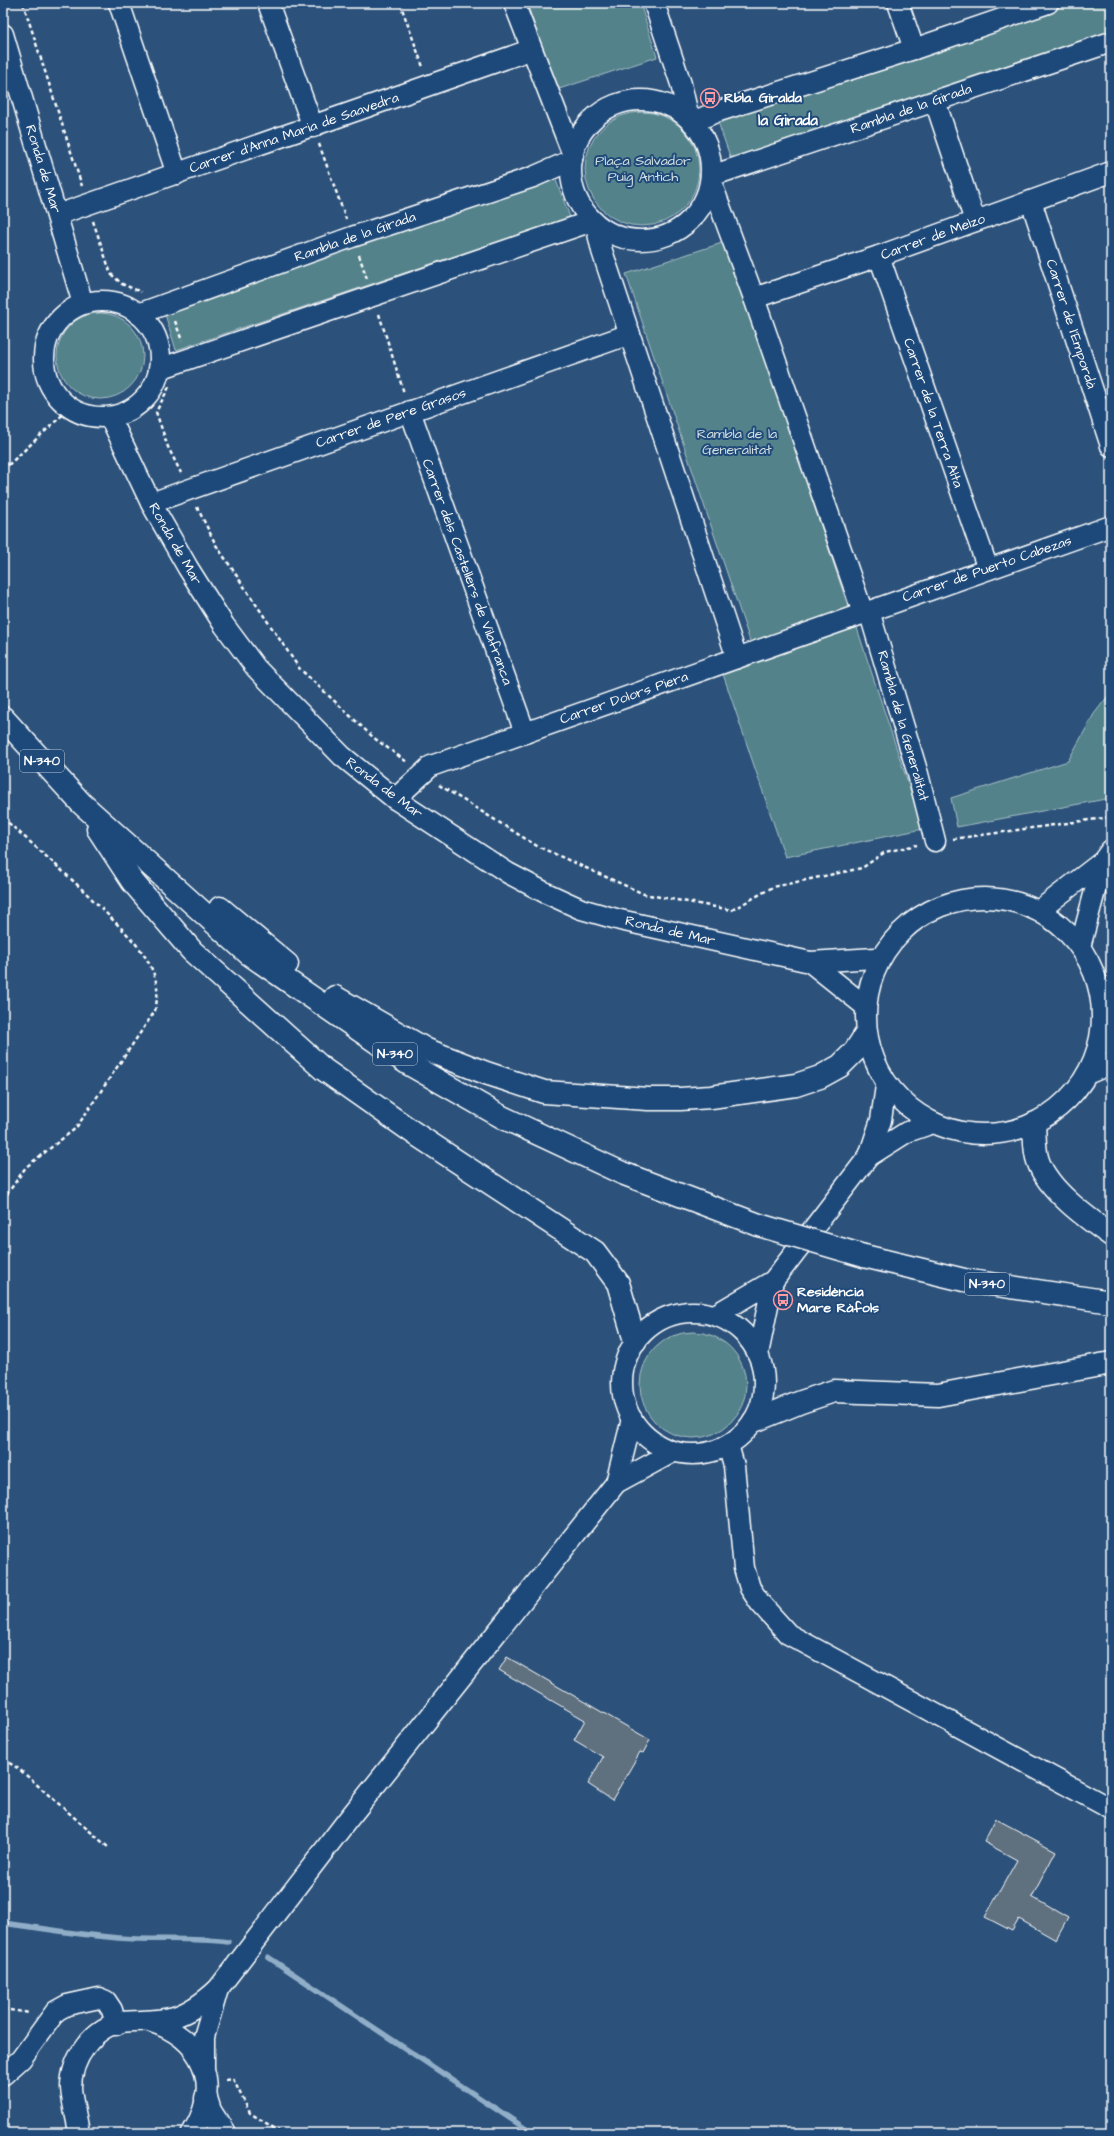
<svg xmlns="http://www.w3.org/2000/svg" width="1114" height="2136" font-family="'Architects Daughter',sans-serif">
	<rect width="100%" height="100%" fill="#2c527b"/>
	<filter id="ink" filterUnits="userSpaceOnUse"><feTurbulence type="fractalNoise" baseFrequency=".025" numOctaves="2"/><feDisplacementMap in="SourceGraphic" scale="8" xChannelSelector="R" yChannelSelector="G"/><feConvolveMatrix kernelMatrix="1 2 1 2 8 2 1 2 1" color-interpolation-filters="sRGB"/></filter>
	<g filter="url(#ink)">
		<g fill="#53828b" stroke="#a9c0c5">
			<polygon points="527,3 640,3 657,57 556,90"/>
			<polygon points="1068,3 1111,3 1111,35 732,162 717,119"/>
			<circle cx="642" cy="169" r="57"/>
			<polygon points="554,175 570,217 176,350 164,311"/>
			<polygon points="725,242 849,609 751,644 626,274"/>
			<circle cx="100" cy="356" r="43"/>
			<polygon points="855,622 923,829 785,857 722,671"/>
			<polygon points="1111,692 1111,798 957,827 951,798 1068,761 1094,714"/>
			<circle cx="693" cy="1385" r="53"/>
		</g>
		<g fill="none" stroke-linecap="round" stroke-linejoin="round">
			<g stroke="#91aec8" stroke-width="5.5">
				<path d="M3,1923C41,1928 79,1935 118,1938C155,1941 191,1937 228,1942"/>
				<polyline points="268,1957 532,2133"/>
			</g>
		</g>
		<g fill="#5f707f" stroke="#fff">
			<polygon points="507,1657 650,1740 643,1753 640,1752 612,1800 588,1784 603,1757 574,1740 585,1720 499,1670"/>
			<polygon points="996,1819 1056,1851 1032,1897 1068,1918 1056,1940 1019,1919 1012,1931 985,1917 1017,1860 984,1842"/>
		</g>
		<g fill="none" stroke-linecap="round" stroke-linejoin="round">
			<g stroke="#fff" stroke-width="23">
				<g id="minor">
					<polyline points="119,3 177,174"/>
					<polyline points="268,3 313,127"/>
					<polyline points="514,3 573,155"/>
					<polyline points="654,3 681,84 689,119"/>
					<polyline points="898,3 914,49"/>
					<polyline points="3,34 83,304"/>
					<circle cx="641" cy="170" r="70"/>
					<polyline points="935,101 975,221"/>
					<polyline points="693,122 716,112 914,49 1048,3"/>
					<polyline points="711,176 1111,42"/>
					<polyline points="711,182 754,298 863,613"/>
					<polyline points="1031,201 1111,446"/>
					<polyline points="57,215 530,50"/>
					<polyline points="596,225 602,251 737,658"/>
					<polyline points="879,256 988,569"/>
					<polyline points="754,298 879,256 1111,172"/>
					<circle cx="102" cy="359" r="58"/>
					<polyline points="138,314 352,237 533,177 572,160"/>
					<polyline points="159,369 592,221"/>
					<polyline points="410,411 525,733"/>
					<polyline points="110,417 151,503 188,568 224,625 256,668 342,756 395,799 508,873 546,893 581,909 620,920 810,962 875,958"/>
					<polyline points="151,503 630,334"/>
					<polyline points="869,611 918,774 935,841"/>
					<polyline points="395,799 431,766 1111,526"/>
					<circle cx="984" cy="1016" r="118"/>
					<polyline points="1041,909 1103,861 1111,850"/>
					<polyline points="1080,947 1103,861"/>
					<polyline points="810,962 865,1006"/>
					<polyline points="1087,1074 1111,1064"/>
					<polyline points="869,1156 881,1120 886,1086"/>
					<circle cx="693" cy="1383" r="71"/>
					<polyline points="715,1315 773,1281 869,1156 907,1132 933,1123"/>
					<polyline points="758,1354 773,1281"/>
					<polyline points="728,1445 734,1466 744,1568 750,1588 760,1603 788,1634 1111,1809"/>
					<polyline points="616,1483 632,1419"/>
					<path d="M149,2021C203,2038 223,2084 192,2133"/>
					<polyline points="204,2067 204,2037 218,1989"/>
					<polyline points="3,2075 21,2059 56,2011 67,2005 99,1998 106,2001 112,2010 116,2025"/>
					<path d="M79,2133C77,2118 72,2103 71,2088C71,2059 93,2027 122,2022C139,2020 157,2022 174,2017C191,2012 205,2001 218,1989L346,1822L616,1483L673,1452"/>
				</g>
			</g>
			<g stroke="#fff" stroke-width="25">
				<g id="highway">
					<polyline points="3,718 81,803 249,954 407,1063 502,1117 622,1173 759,1225"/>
					<polyline points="98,829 132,881 192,951 323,1069 414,1133 595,1252 618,1283 635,1341"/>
					<polyline points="220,908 287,964"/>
					<polyline points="335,997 427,1050 486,1073 544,1092 648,1099 680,1099 711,1097 796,1085 820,1077 840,1066 855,1051 866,1034"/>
					<path d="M1034,1124C1035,1136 1034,1150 1038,1161C1048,1190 1087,1218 1111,1235"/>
					<polyline points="864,1256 964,1280 1111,1302"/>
					<polyline points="754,1421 801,1402 834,1391 938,1395 1111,1363"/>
					<polyline points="206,2098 210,2111 224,2133"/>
				</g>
			</g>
			<g stroke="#fff" stroke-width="2.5" stroke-dasharray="4 3" stroke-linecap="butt">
				<polyline points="23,3 82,186"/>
				<polyline points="400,3 423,67"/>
				<polyline points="319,144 346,219"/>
				<polyline points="93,221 111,274 122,284 141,292"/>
				<polyline points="359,255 367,279"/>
				<polyline points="379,314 404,393"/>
				<polyline points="175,321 182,341"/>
				<polyline points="169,387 156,412 168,447 181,473"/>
				<polyline points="3,470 70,408"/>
				<polyline points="197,507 216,545 299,668 374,738 407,762"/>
				<polyline points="439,785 537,846 644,894 732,910 773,887 862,868 885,852 917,845"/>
				<path d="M3,818C39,850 75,881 108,915C126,933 148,953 155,978C159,990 157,1000 155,1011L76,1128L26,1167L3,1200"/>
				<polyline points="953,839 1111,817"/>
				<polyline points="3,1759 19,1769 109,1848"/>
				<polyline points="3,2009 30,2013"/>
				<polyline points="226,2080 233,2079 250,2113 282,2133"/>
			</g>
			<use href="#minor" stroke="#1f4a7a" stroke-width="20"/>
			<use href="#highway" stroke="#1f4a7a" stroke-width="22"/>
			<g stroke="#fff" stroke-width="25" stroke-linecap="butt">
				<polyline id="highway-bridge" points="759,1225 864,1256"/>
			</g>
			<use href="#highway-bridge" stroke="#1f4a7a" stroke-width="22"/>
		</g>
	</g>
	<defs>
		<g id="bus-ring" transform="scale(1)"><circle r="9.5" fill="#1f4a7a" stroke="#ff9aa2" stroke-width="1.5"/><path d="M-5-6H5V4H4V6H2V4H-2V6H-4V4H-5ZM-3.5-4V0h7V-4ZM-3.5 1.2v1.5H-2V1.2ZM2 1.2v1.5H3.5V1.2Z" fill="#ff9aa2"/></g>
	</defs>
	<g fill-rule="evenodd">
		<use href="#bus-ring" x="710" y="98"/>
		<use href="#bus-ring" x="783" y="1300"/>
	</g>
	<g text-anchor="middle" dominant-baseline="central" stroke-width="4" stroke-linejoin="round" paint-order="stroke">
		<g fill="#1f4a7a" stroke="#bcc9d7" stroke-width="1">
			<rect x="20" y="750" width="44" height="22" rx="3"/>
			<rect x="373" y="1043" width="44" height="22" rx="3"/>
			<rect x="965" y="1273" width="44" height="22" rx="3"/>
		</g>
		<g font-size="13" font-weight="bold" fill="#fff">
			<text x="42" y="761">N-340</text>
			<text x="395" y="1054">N-340</text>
			<text x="987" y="1284">N-340</text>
		</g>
		<g font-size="14" font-weight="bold" fill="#fff" stroke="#1f4a7a" text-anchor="start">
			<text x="724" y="98">Rbla. Giralda</text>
			<text x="797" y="1292">Residència<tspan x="797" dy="16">Mare Ràfols</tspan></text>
		</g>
		<g font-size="14" fill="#fff" stroke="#1f4a7a">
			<text transform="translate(911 109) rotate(-19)">Rambla de la Girada</text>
			<text transform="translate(294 133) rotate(-19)">Carrer d'Anna Maria de Saavedra</text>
			<text transform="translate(43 169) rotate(73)">Ronda de Mar</text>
			<text transform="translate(355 237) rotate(-19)">Rambla de la Girada</text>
			<text transform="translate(933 237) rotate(-20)">Carrer de Melzo</text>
			<text transform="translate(1071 324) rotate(72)">Carrer de l'Empordà</text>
			<text transform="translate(933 413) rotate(71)">Carrer de la Terra Alta</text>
			<text transform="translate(391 418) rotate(-19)">Carrer de Pere Grasos</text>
			<text transform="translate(175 544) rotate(60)">Ronda de Mar</text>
			<text transform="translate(987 569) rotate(-19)">Carrer de Puerto Cabezas</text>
			<text transform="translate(467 572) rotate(70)">Carrer dels Castellers de Vilafranca</text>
			<text transform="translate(624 698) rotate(-19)">Carrer Dolors Piera</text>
			<text transform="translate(903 726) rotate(74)">Rambla de la Generalitat</text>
			<text transform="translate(384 788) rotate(37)">Ronda de Mar</text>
			<text transform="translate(670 931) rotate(13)">Ronda de Mar</text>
		</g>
		<g font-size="14" fill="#d4e0e2" stroke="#1f4a7a">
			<text x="643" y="161">Plaça Salvador<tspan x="643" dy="16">Puig Antich</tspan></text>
			<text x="737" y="434">Rambla de la<tspan x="737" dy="16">Generalitat</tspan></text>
		</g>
		<g font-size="15" font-weight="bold" fill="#fff" stroke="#1f4a7a">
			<text x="788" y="120">la Girada</text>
		</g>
	</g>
	<rect width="1114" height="2136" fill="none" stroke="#1f4a7a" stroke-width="16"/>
	<rect x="8" y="8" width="1098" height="2120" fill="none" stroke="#fff" stroke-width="1.5" filter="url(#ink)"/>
</svg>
